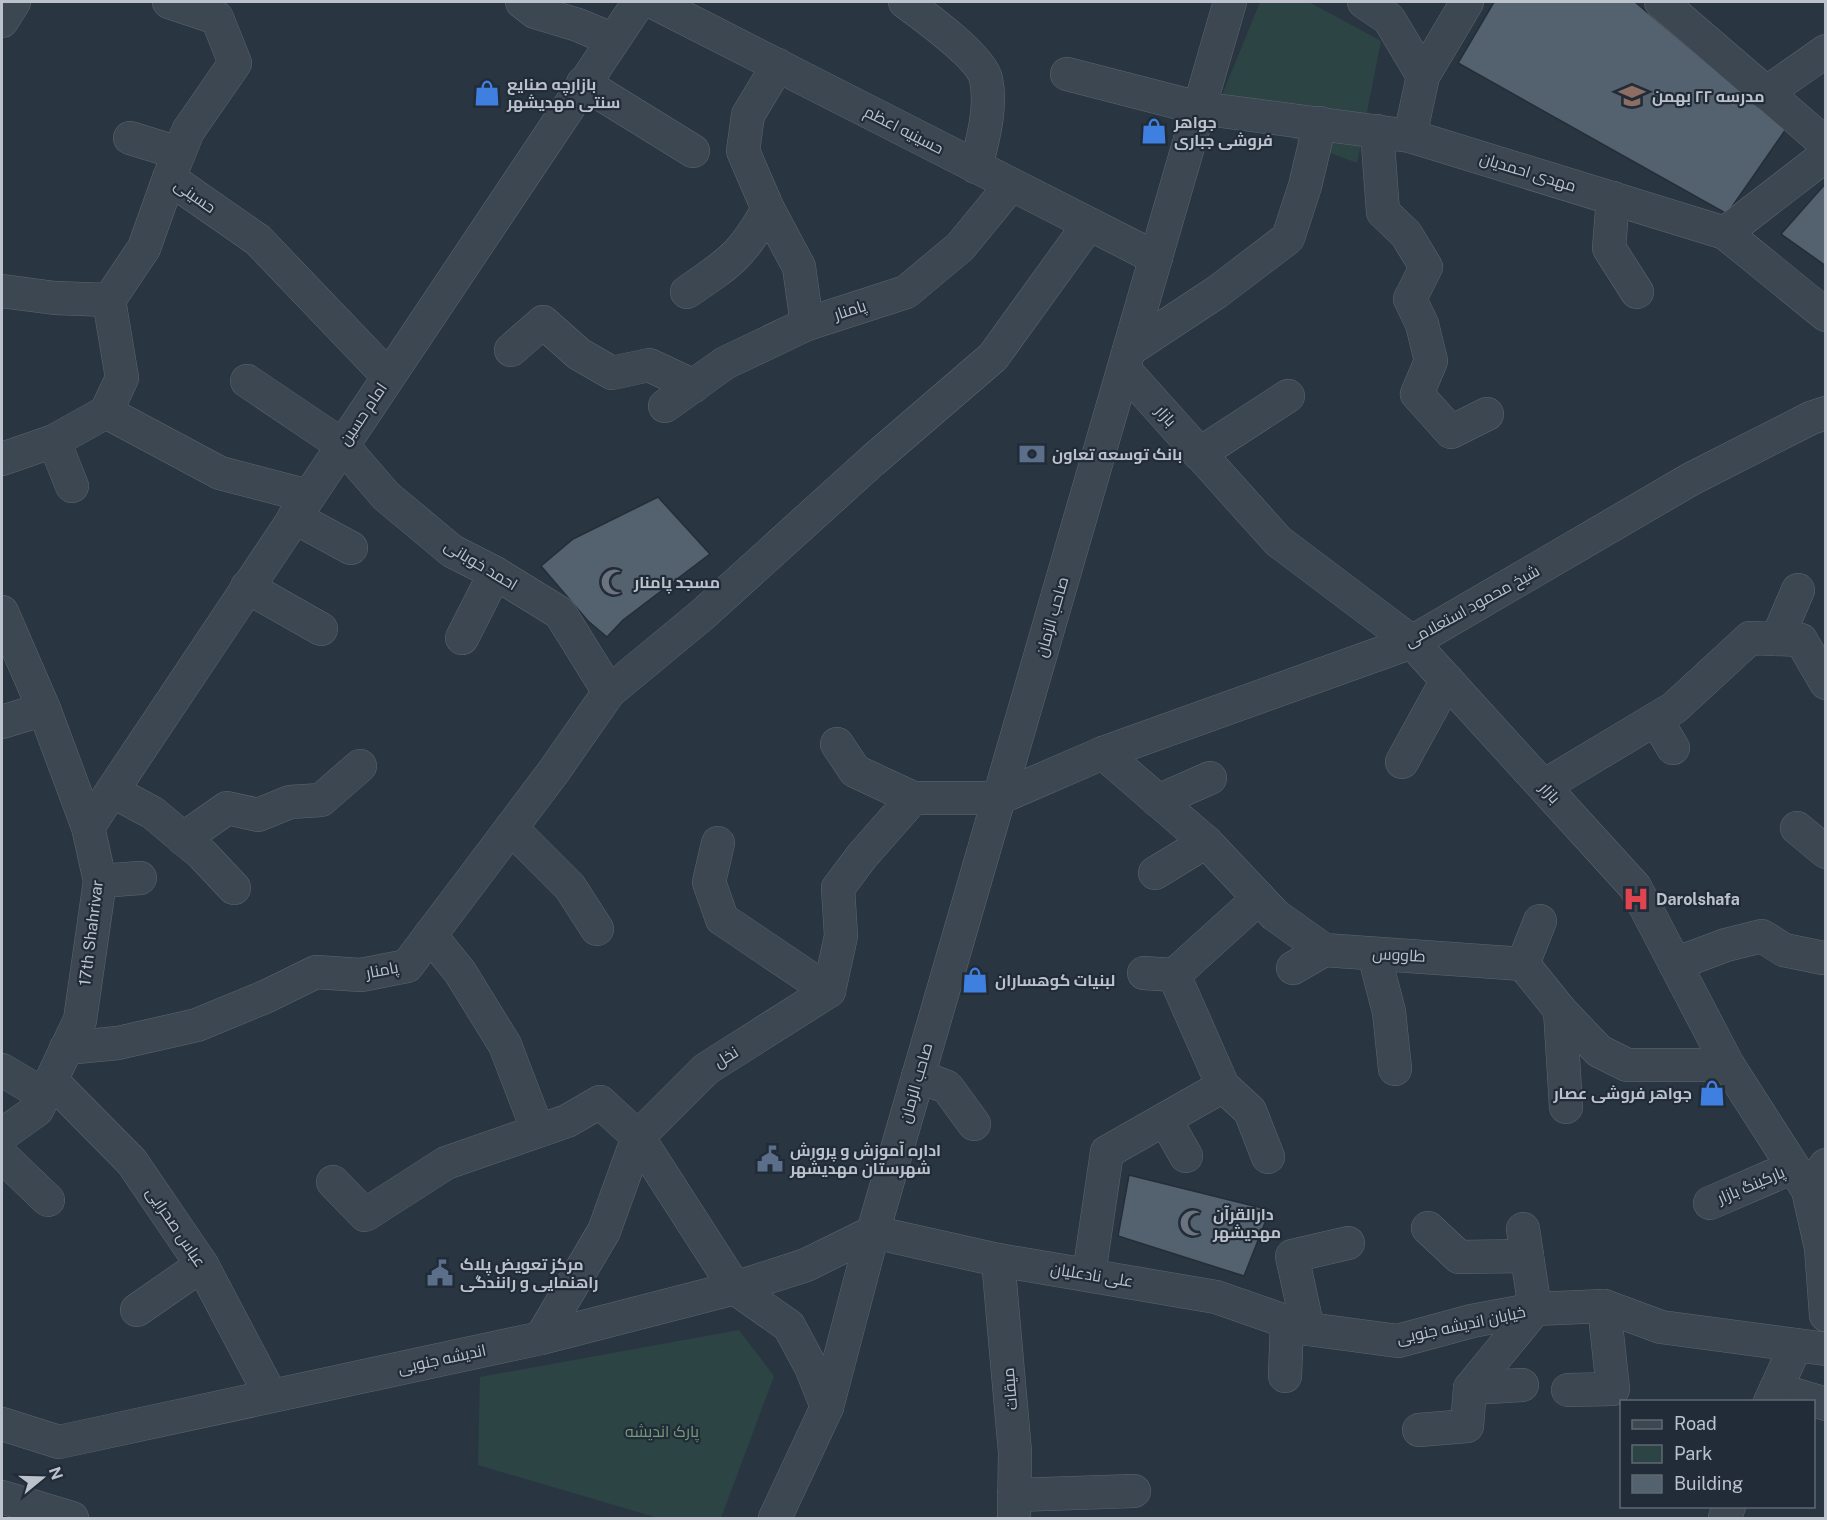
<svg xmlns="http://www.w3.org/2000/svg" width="1827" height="1520" font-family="'Public Sans',Cairo,sans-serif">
	<rect width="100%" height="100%" fill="#293642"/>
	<g fill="#2c4444">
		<polygon points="1260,2 1309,2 1381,41 1357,163 1216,110"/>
		<polygon points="739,1330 774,1376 721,1518 658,1518 478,1465 480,1377"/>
	</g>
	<g fill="#54616f" stroke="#242e39" stroke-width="1.5">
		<polygon points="1494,2 1635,2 1786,129 1727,214 1458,63"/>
		<polygon points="1826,183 1826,266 1781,234"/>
		<polygon points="658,497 710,554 623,620 607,637 588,621 541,566 573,539"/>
		<polygon points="1129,1175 1270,1210 1244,1276 1118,1236"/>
	</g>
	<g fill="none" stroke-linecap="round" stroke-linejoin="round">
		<g stroke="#5c656f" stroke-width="34">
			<g id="minor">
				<polyline points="169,2 217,18 235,63 188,131 169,178 258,240 388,376"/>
				<polyline points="522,2 535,12 578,25 611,39"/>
				<polyline points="653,2 1156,258"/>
				<path d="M905,2C924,16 981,57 986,79C992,107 983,139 976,167"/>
				<polyline points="1364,2 1389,19 1423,76"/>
				<polyline points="1661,2 1826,144"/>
				<polyline points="2,21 14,2"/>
				<polyline points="778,65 748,115 743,151 768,209 799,267 807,324"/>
				<polyline points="1067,74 1199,108 1410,136 1725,233 1826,315"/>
				<polyline points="583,83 693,151"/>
				<polyline points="1766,93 1826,51"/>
				<polyline points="1377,131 1383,212 1406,234 1426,267 1410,299 1422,324 1431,361 1417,394 1451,432 1487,414"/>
				<polyline points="1410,136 1423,76 1467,2"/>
				<polyline points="130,138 179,153"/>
				<polyline points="1613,198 1609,248 1637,292"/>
				<polyline points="1725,233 1826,155"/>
				<polyline points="2,291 55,298 109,300 144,248 169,178"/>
				<path d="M687,292C730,263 743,254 768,209"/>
				<polyline points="511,350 543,322 579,354 612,373 649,365 694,386"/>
				<polyline points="1129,350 1217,292 1288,238 1305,186 1320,123"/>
				<polyline points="1124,369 1278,541 1412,642 1635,887 1728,1065 1808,1190 1821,1248 1826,1315"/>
				<polyline points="247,381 342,445 386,496 452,551 495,573 560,613 609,692"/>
				<polyline points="665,406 725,363 807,324 906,292 960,247 1011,185"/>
				<polyline points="106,412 220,473 308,496"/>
				<polyline points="54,441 72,486"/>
				<polyline points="1199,454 1288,396"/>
				<polyline points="2,459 54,441 106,412 122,378 109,300"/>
				<polyline points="294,517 351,548"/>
				<polyline points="247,587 321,629"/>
				<polyline points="2,612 44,709 88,827 100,881 80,1020 37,1110 2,1135"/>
				<polyline points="462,638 495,573"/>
				<polyline points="1777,639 1798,590"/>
				<polyline points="1656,719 1673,748"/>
				<polyline points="2,722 44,709"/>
				<polyline points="837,744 855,771 913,798 999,798 1103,753 1412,642 1691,479 1811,418 1826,413"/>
				<polyline points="1103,753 1206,842 1275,915 1324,950 1523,964 1560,1010 1599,1051 1627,1065 1728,1065"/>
				<polyline points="1402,762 1447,680"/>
				<polyline points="1544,786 1674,708 1750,638 1801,640 1826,683"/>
				<polyline points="112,791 153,813 202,854 234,888"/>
				<polyline points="1158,801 1210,778"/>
				<polyline points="88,827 639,2"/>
				<polyline points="511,828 570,887 597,929"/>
				<polyline points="1797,828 1826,852"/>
				<polyline points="183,839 227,808 258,815 290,802 321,800 360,766"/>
				<polyline points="718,843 709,882 722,919 829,991"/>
				<polyline points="1155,873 1206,842"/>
				<polyline points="100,881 140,878"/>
				<polyline points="430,935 460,972 505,1045 538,1131"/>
				<polyline points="1374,954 1389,1012 1395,1069"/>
				<polyline points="1523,964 1540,921"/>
				<polyline points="1675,964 1726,945 1762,936 1784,950 1823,958"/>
				<polyline points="1293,968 1324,950"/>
				<polyline points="1144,973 1174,975"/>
				<polyline points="1560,1010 1566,1107"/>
				<polyline points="66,1048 118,1043 197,1025 267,996 316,972 361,975 407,966 554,771 609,692 702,615 872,461 993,357 1089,224"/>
				<polyline points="2,1070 44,1095"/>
				<polyline points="918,1076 947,1087 974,1124"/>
				<polyline points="51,1080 132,1162 202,1265 271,1396"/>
				<polyline points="1223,1086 1250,1111 1268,1157"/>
				<polyline points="1165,1119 1186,1156"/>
				<polyline points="2,1156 48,1200"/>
				<polyline points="333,1182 365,1215 446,1163 567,1121 600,1102 638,1137 735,1288 789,1326 811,1367 827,1407"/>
				<polyline points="1808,1190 1826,1165"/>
				<polyline points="1710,1203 1793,1167"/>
				<polyline points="1428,1228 1459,1257 1527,1256"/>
				<polyline points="873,1232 998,1260 1216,1297 1308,1329 1398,1341 1472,1321 1535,1309 1604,1306 1661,1327 1826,1349"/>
				<polyline points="998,1260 1015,1452 1014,1518"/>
				<polyline points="1089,1274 1107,1152 1223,1086 1174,975 1259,898"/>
				<polyline points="137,1310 202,1265"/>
				<polyline points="1308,1329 1292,1256 1348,1243"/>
				<polyline points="541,1338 604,1231 638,1137 706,1069 829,991 841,936 838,888 862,856 913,798"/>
				<polyline points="1285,1376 1287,1322"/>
				<polyline points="1470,1388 1522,1385"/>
				<polyline points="1776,1389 1826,1404"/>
				<polyline points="1568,1390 1613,1389 1604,1306"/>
				<polyline points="1770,1402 1796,1345"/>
				<polyline points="2,1424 59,1442 541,1338 735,1288 806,1265 873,1232"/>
				<polyline points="1419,1430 1467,1426 1470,1388 1535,1309 1523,1229"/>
				<polyline points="1014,1495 1134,1491"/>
				<polyline points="2,1497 72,1518"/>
				<polyline points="775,1518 827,1407 873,1232 1230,2"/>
				<polyline points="1725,1518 1729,1506"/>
			</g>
		</g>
		<use href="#minor" stroke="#3d4752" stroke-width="33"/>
	</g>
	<defs>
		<g id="shop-bare" transform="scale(2.07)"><path d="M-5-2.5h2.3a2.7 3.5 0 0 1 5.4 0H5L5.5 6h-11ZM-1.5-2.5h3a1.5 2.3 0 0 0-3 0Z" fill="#3f7fe0" stroke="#222c38" stroke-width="2.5" paint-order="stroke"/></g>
		<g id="school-bare" transform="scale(2.07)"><path d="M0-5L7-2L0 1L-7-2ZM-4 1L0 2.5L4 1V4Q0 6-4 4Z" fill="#8d6e63" stroke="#222c38" stroke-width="2.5" paint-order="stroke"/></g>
		<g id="bank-bare" transform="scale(2.07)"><path d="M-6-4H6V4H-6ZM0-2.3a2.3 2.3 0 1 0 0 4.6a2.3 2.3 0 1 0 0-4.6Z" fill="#5c6f8a" stroke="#222c38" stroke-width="2.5" paint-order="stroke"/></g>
		<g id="mosque-bare" transform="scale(2.07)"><path d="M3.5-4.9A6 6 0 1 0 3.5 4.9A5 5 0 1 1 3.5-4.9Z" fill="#6b7280" stroke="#222c38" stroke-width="2.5" paint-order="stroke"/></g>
		<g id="hospital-bare" transform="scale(2.07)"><path d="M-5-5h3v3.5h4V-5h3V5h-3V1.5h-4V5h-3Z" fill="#e0444e" stroke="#222c38" stroke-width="2.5" paint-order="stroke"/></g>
		<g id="civic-bare" transform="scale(2.07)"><path d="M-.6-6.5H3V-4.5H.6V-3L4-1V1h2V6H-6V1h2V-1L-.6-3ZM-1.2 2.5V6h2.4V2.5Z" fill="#5c6f8a" stroke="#222c38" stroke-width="2.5" paint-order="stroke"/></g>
	</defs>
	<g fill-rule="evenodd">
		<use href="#shop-bare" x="487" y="93"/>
		<use href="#school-bare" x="1632" y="96"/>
		<use href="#shop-bare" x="1154" y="131"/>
		<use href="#bank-bare" x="1032" y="454"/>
		<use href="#mosque-bare" x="614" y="582"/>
		<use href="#hospital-bare" x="1636" y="899"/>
		<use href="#shop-bare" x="975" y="980"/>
		<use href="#shop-bare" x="1712" y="1093"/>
		<use href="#civic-bare" x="770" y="1159"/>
		<use href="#mosque-bare" x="1193" y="1223"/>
		<use href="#civic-bare" x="440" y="1273"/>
	</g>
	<g text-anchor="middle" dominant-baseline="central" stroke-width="4.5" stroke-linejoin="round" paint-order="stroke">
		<g font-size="16" font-weight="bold" fill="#bbc2cc" stroke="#222c38" text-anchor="start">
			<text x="507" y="84">بازارچه صنایع<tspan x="507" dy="18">سنتی مهدیشهر</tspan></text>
			<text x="1652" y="96">مدرسه ۲۲ بهمن</text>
			<text x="1174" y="122">جواهر<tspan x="1174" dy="18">فروشی جباری</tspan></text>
			<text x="1052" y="454">بانک توسعه تعاون</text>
			<text x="634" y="582">مسجد پامنار</text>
			<text x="1656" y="899">Darolshafa</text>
			<text x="995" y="980">لبنیات کوهساران</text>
			<text x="1692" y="1093" text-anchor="end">جواهر فروشی عصار</text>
			<text x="790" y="1150">اداره آموزش و پرورش<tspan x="790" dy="18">شهرستان مهدیشهر</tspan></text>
			<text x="1213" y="1214">دارالقرآن<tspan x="1213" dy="18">مهدیشهر</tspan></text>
			<text x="460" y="1264">مرکز تعویض پلاک<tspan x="460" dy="18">راهنمایی و رانندگی</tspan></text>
		</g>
		<g font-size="16" fill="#bbc2cc" stroke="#222c38">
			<text transform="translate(904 130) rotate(27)">حسینیه اعظم</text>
			<text transform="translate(1528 172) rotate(17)">مهدی احمدیان</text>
			<text transform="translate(195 196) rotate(35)">حسینی</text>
			<text transform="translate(850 310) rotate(-18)">پامنار</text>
			<text transform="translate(363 414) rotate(-56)">امام حسین</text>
			<text transform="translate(1166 416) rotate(48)">بازار</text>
			<text transform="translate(481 565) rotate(31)">احمد خوبانی</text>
			<text transform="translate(1472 606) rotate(-29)">شیخ محمود استعلامی</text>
			<text transform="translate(1052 617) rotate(-74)">صاحب الزمان</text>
			<text transform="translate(1550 793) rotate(48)">بازار</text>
			<text transform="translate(91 933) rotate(-83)">17th Shahrivar</text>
			<text transform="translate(1399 955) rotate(3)">طاووس</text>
			<text transform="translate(382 970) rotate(-11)">پامنار</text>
			<text transform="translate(726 1057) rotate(-32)">نخل</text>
			<text transform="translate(916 1083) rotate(-74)">صاحب الزمان</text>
			<text transform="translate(1751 1185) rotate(-23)">پارکینگ بازار</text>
			<text transform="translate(176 1227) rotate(56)">عباس صحرایی</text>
			<text transform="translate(1092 1275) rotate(9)">علی نادعلیان</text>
			<text transform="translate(1461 1325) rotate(-12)">خیابان اندیشه جنوبی</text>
			<text transform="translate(442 1359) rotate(-12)">اندیشه جنوبی</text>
			<text transform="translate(1010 1389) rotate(-95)">میقات</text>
		</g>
		<g font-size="16" fill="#739b79" stroke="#222c38">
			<text x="662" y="1431">پارک اندیشه</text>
		</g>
	</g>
	<rect width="1827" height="1520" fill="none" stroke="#bbc2cc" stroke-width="6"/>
	<rect x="1620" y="1400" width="195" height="108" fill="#222c38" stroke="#5f6873" stroke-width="1.5"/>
	<rect x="1632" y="1420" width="30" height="9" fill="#3d4752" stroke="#5f6873" stroke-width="1.5"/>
	<text x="1674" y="1430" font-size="18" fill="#bbc2cc">Road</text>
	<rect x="1632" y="1445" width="30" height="18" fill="#2c4444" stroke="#5f6873" stroke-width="1.5"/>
	<text x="1674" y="1460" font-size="18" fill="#bbc2cc">Park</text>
	<rect x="1632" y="1475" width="30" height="18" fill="#54616f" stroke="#5f6873" stroke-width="1.5"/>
	<text x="1674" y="1490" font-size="18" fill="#bbc2cc">Building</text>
	<g transform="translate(42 1478) rotate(71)" stroke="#222c38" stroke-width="4.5" paint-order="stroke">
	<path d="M0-4.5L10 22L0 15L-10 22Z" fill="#bbc2cc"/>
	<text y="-9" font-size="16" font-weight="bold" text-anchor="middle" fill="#bbc2cc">N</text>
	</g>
</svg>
